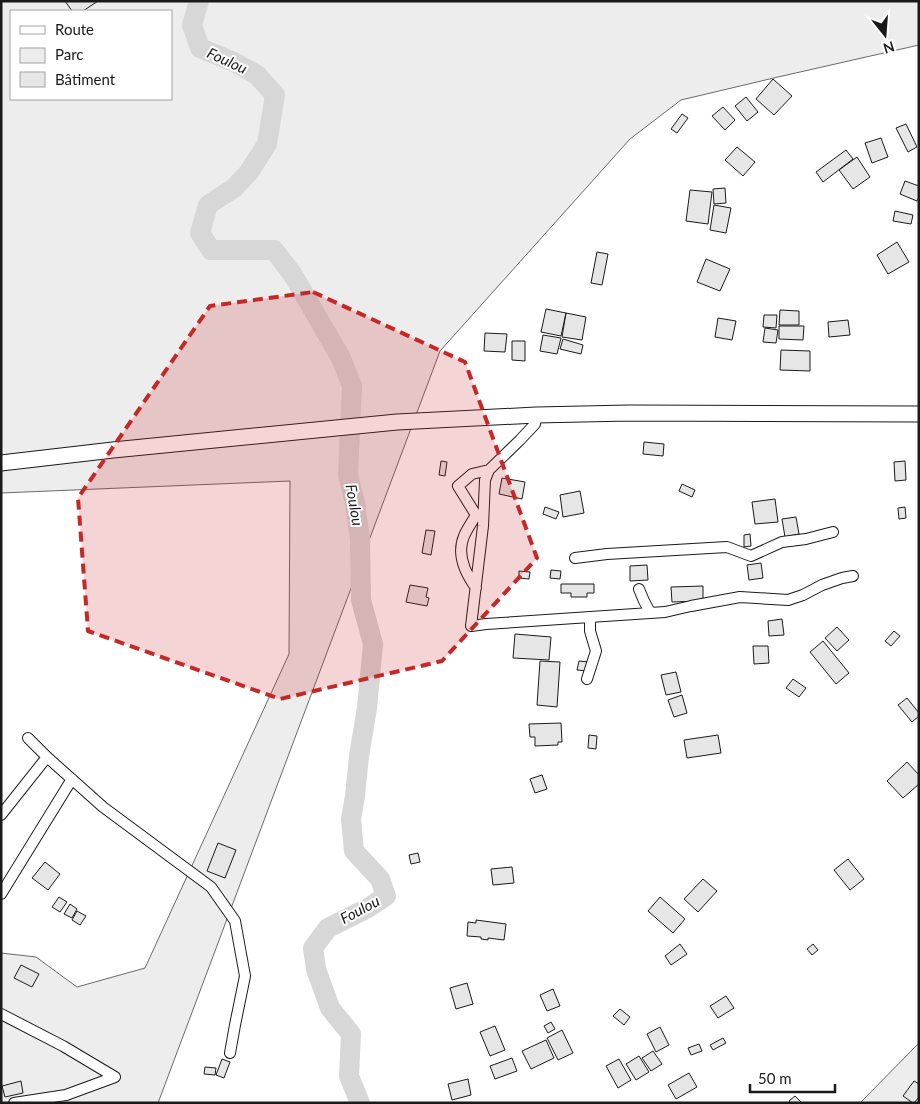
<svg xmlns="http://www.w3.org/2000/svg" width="920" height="1104" font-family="Lato,sans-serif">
  <rect width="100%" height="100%" fill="#fff"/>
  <path fill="#ededed" stroke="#6a6a6a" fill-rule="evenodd" d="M1,1H919V45L778,77L681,100L630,139L440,351L158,1103H1V953L36,957L77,987L145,968L289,654L290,481L1,493ZM11,11H171V99H11Z
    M919,1043V1103H860Z"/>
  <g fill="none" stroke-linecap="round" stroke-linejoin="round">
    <path stroke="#d7d7d7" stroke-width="20" d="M199,1L192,25L200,48L234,62L257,75L275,95L267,144L249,172L234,188L208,205L200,233L211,250H274L293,275L341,358L352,386L348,475L355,503L360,539L361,600L373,644L367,708L359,756L355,796L351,819L354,851L380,879L386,896L368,908L328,928L313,948L316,969L330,1008L351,1034L349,1076L360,1103"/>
  </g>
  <path fill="#e6e6e6" stroke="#1a1a1a" d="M65,1H98L83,11H72Z
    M773,79L792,96L774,115L756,99Z
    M746,97L758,112L747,121L735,106Z
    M723,107L735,120L725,130L712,116Z
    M682,114L688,118L677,133L671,129Z
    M906,124L917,147L908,152L896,128Z
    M881,138L888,157L872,163L865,143Z
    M737,147L755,162L743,176L725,160Z
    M846,150L853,159L823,182L816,172Z
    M857,157L870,177L853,189L839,170Z
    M905,181L919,186V197L917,201L900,194Z
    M725,188L726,203L714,204L713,189Z
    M690,190L712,192L708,224L686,221Z
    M714,205L731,208L726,233L710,230Z
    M895,211L913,215L911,224L893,221Z
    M897,242L909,262L888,274L877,255Z
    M597,252L608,254L602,285L591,283Z
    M706,259L730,269L720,291L697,282Z
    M546,309L566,313L561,336L541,332Z
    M780,310L799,311V325H779Z
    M566,313L586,317L582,340L562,337Z
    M764,315H777L776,328L763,327Z
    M718,318L736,321L732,340L715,337Z
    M848,320L850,335L829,337L828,322Z
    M779,326H804L803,340L779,339Z
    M765,328L778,330L776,343L763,342Z
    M485,333L507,334L505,352L484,351Z
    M543,335L561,338L557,354L540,351Z
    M563,339L583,345L581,354L560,349Z
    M512,341H525V361L512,360Z
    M781,350L810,351V371L780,370Z
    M644,442L664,444L663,456L643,454Z
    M441,461L447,462L445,476L439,475Z
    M905,461L906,480L895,481L894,462Z
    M502,478L525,482L522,499L499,494Z
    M682,484L695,490L692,497L679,491Z
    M580,491L584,513L563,517L560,495Z
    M775,499L778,522L755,524L752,502Z
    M545,507L559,512L556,519L543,514Z
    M905,507L906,518L899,519L898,508Z
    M796,517L799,534L785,537L782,519Z
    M426,530L435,531L431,555L422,553Z
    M750,534L751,546L744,547V535Z
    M761,563L763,578L749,580L747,565Z
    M647,565L648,580L630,581V566Z
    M551,570L561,571L560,579L550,578Z
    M519,571L530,572L529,579L519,578Z
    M561,584H594V593H587V597H571V593H561Z
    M410,585L428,588L426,597L429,598L427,606L406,602Z
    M703,586V601L672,602L671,587Z
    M782,619L784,635L769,636L768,621Z
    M837,627L849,640L837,651L825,638Z
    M894,631L900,636L891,646L885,641Z
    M515,634L551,637L549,660L513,658Z
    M823,641L849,673L836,684L810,652Z
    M753,646H768L769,663L754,664Z
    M540,661L560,662L557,707L537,705Z
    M579,661L589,662L587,671L577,670Z
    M676,672L681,692L666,695L661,675Z
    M793,679L806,688L799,697L786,688Z
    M682,695L687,713L674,717L668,700Z
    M907,698L919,713V716L912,722L898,705Z
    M561,723L562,742H558V745L535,746V737H530L529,724Z
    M589,735L597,736L596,749L588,748Z
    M718,735L721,753L687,758L684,740Z
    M907,762L919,775V784L903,798L887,781Z
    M542,775L547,789L535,793L530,779Z
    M218,843L236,850L225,878L207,871Z
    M418,853L420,862L411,864L409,855Z
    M848,859L864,879L850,890L834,870Z
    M45,862L60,874L48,890L32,878Z
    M512,867L514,883L493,885L491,869Z
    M703,879L717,891L698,912L684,899Z
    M59,897L67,902L60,912L52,907Z
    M660,897L685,919L673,933L648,911Z
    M70,904L77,909L72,918L64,914Z
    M77,911L86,916L80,925L72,920Z
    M476,920L506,924L504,940L488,938V940L481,939V937L467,936L468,922L476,923Z
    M680,944L687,954L671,965L665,956Z
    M813,944L818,950L812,955L807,949Z
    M21,965L39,974L32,987L14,978Z
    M467,983L473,1004L456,1009L450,988Z
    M553,989L560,1006L547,1011L540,995Z
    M726,996L734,1008L718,1018L710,1006Z
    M620,1009L630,1017L624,1025L613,1016Z
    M551,1022L555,1029L548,1033L544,1026Z
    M495,1026L505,1050L490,1056L480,1032Z
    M660,1027L669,1045L656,1052L647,1034Z
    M562,1030L573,1053L558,1060L547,1038Z
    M723,1038L726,1043L713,1050L710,1045Z
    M546,1040L554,1058L531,1069L522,1051Z
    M699,1044L702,1051L691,1055L688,1048Z
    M653,1051L662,1064L651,1071L642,1058Z
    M639,1056L649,1072L636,1080L626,1064Z
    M512,1058L517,1071L495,1079L490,1066Z
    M222,1059L230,1062L224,1078L216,1075Z
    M619,1059L631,1080L618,1088L606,1066Z
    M205,1067L216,1068L215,1075L204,1074Z
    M689,1073L697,1087L676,1099L668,1085Z
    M468,1079L471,1095L452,1100L448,1084Z
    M21,1081L23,1093L5,1097L2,1086Z
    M914,1081L919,1084V1097L914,1103H913L903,1096Z
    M795,1096L802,1103H791L789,1101Z"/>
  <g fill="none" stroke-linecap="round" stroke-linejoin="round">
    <defs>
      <path id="street" d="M536,415L535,424L520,440L489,470L485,480L483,526L471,626L486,624L665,612L691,606L740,597L788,600L803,595L822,585L842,578L853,576
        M575,558L607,554L727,547L751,556L782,542L806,539L833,532
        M476,588C465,573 456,555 464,536C467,529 472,522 476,515L458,486L472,474L489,470
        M639,589L644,601L650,612
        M587,679L596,651L590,631V617
        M28,738L47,757L103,807L211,887L235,921L245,976L235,1025L230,1053
        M1,815L47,757
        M1,894L72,779
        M1,1014L63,1046L115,1077
        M14,1103L66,1095L115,1077"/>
      <path id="secondary" d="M1,463L113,450L397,422L536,415L629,413L919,414"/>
    </defs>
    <use href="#street" stroke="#1a1a1a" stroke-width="12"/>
    <use href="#secondary" stroke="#1a1a1a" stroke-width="17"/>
    <use href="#street" stroke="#fff" stroke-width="10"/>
    <use href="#secondary" stroke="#fff" stroke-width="15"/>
  </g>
  <path fill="#c62828" fill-opacity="0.2" stroke="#c62828" stroke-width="4" stroke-dasharray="10 6" stroke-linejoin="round" d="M313,292L465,362L537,558L442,661L280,699L88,631L78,498L210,306Z"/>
  <g text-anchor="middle" stroke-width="4" stroke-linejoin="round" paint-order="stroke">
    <g font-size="15" font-style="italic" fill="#1a1a1a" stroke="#fff">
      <text transform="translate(227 61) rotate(25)" y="5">Foulou</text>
      <text transform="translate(354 505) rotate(80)" y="5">Foulou</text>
      <text transform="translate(360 910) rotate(-28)" y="5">Foulou</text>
    </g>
  </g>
  <rect width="920" height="1104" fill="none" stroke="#1a1a1a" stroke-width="5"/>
  <rect x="10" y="10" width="162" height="90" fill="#ffffff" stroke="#a3a3a3"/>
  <rect x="20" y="26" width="25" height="8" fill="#ffffff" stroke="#a3a3a3"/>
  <text x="55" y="35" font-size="15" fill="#1a1a1a">Route</text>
  <rect x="20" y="48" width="25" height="15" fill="#ededed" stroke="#a3a3a3"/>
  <text x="55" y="60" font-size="15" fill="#1a1a1a">Parc</text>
  <rect x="20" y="72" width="25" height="15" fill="#e6e6e6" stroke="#a3a3a3"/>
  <text x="55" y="85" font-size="15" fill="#1a1a1a">Bâtiment</text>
  <g transform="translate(885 35) rotate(163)" stroke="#ffffff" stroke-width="4" paint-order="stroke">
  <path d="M0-4L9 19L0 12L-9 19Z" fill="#1a1a1a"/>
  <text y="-8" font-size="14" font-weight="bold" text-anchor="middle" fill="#1a1a1a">N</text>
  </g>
  <path d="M750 1084v8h85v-8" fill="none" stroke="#1a1a1a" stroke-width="2.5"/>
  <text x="758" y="1084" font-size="15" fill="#1a1a1a" stroke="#ffffff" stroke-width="4" paint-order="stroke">50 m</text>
</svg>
